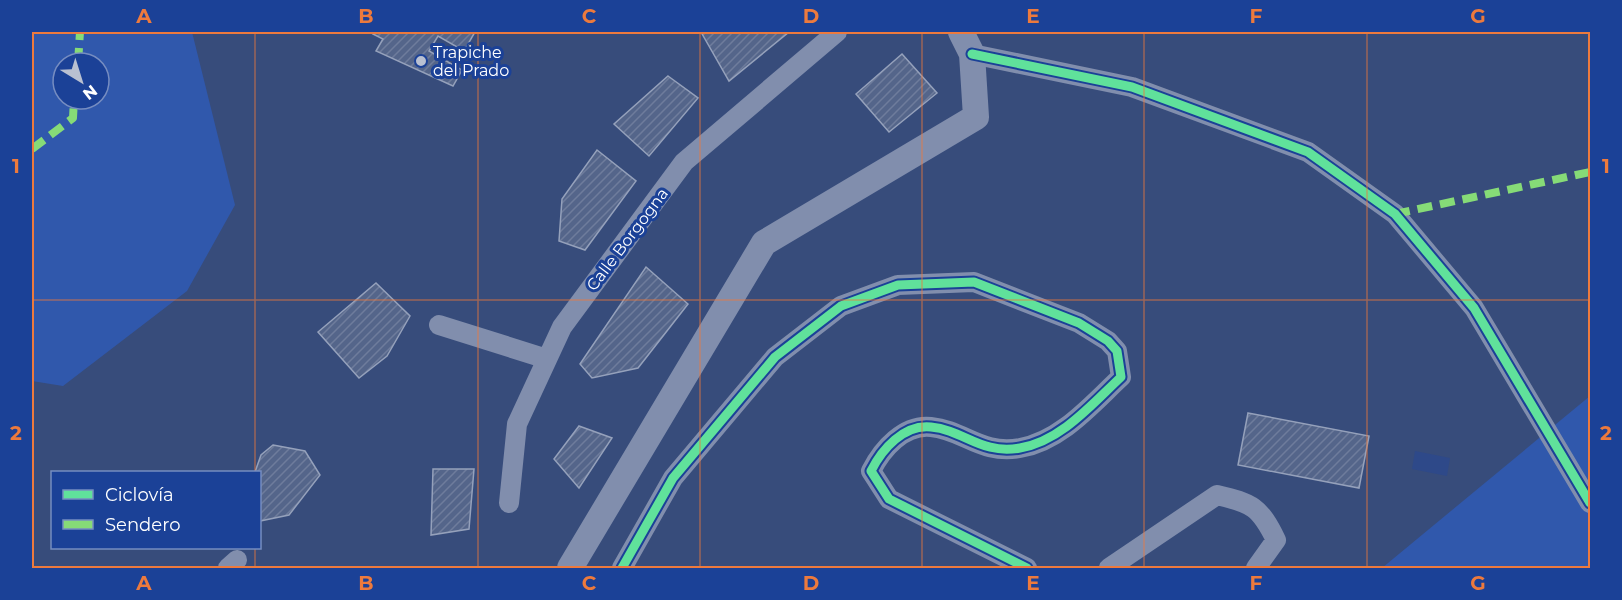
<svg xmlns="http://www.w3.org/2000/svg" width="1622" height="600" font-family="Montserrat,sans-serif">
  <defs>
    <pattern id="building-hatch" width="6" height="6" patternUnits="userSpaceOnUse" patternTransform="scale(1.5)"><rect width="6" height="6" fill="#54658a"/><path d="M-1 1l2-2M0 6l6-6M5 7l2-2" fill="none" stroke="#6e7c9c"/></pattern>
  </defs>
  <rect width="100%" height="100%" fill="#374c7b"/>
  <path fill="#3058ac" fill-rule="evenodd" d="M32,32H192L235,205L187,291L63,386L32,381ZM63,63H99V99H63Z
    M1590,396V568H1382Z"/>
  <path fill="#2e4989" d="M1415,451L1450,458L1447,476L1412,469Z"/>
  <path fill="url(#building-hatch)" stroke="#95a1bb" stroke-width="1.5" d="M375,32H475L464,51L438,36L429,51L462,70L453,86L376,51L383,39L373,34Z
    M701,32H789L729,81Z
    M902,54L937,93L889,132L856,94Z
    M668,76L698,98L649,156L614,124Z
    M597,150L636,181L585,250L559,241L562,199Z
    M646,267L688,304L638,368L592,378L580,364Z
    M376,283L410,316L387,356L359,378L318,332Z
    M1248,413L1369,436L1359,488L1238,465Z
    M579,426L612,438L579,488L554,459Z
    M273,445L305,451L320,475L289,515L260,521V472H255L261,455Z
    M433,469H474L469,529L431,535Z"/>
  <g fill="none" stroke-linecap="round" stroke-linejoin="round">
    <path stroke="#818ead" stroke-width="20" d="M972,54L1132,87L1308,152L1395,214L1474,308L1590,503
      M439,325L547,359
      M509,503L517,424L562,327L684,162L837,32
      M228,568L237,560
      M622,568L673,478L775,357L841,306L898,285L974,282L1079,323L1108,341L1117,351L1121,377C1092,404 1061,441 1020,448C981,455 964,430 931,427C904,424 882,449 871,471L889,499L1027,568
      M1109,568L1217,495C1252,503 1260,507 1276,540L1256,568"/>
    <path stroke="#818ead" stroke-width="26" d="M570,568L764,243L976,117L972,54L961,32"/>
    <path stroke="#86db77" stroke-width="8" stroke-dasharray="15 8" stroke-linecap="butt" d="M78,63L80,32
      M32,149L73,118L74,99
      M1395,214L1590,172"/>
    <defs>
      <path id="cycleway" d="M972,54L1132,87L1308,152L1395,214L1474,308L1590,503
        M622,568L673,478L775,357L841,306L898,285L974,282L1079,323L1108,341L1117,351L1121,377C1092,404 1061,441 1020,448C981,455 964,430 931,427C904,424 882,449 871,471L889,499L1027,568"/>
    </defs>
    <use href="#cycleway" stroke="#1b4197" stroke-width="13"/>
    <use href="#cycleway" stroke="#60e19b" stroke-width="9"/>
  </g>
  <path fill="none" stroke="#ed7a3d" stroke-width="1.5" stroke-opacity="0.55" d="M255,32V472M478,32V568M700,32V568M922,32V568M1144,32V568M1367,32V568M32,300H1590M255,548V568"/>
  <circle fill="#b9c0d1" stroke="#1b4197" stroke-width="2" cx="421" cy="61" r="6"/>
  <g text-anchor="middle" stroke-width="6" stroke-linejoin="round" paint-order="stroke">
    <g font-size="16" fill="#fff" stroke="#1b4197" text-anchor="start">
      <text x="433" y="58">Trapiche<tspan x="433" dy="18">del Prado</tspan></text>
    </g>
    <g font-size="16" fill="#fff" stroke="#1b4197">
      <text transform="translate(627 239) rotate(-53)" y="6">Calle Borgogna</text>
    </g>
  </g>
  <rect width="1622" height="600" fill="none" stroke="#1b4197" stroke-width="66"/>
  <rect x="51" y="471" width="210" height="78" fill="#1b4197" stroke="#768dc1" stroke-width="1.5"/>
  <rect x="63" y="490" width="30" height="9" fill="#60e19b" stroke="#768dc1" stroke-width="1.5"/>
  <text x="105" y="501" font-size="18" fill="#ffffff">Ciclovía</text>
  <rect x="63" y="520" width="30" height="9" fill="#86db77" stroke="#768dc1" stroke-width="1.5"/>
  <text x="105" y="531" font-size="18" fill="#ffffff">Sendero</text>
  <g transform="translate(81 81) rotate(142)"><circle r="28" fill="#1b4197" stroke="#768dc1" stroke-width="1.5"/>
  <path d="M0-4.5L10 22L0 15L-10 22Z" fill="#b9c0d1"/>
  <text y="-9" font-size="16" font-weight="bold" text-anchor="middle" fill="#ffffff">N</text>
  </g>
  <rect x="33" y="33" width="1556" height="534" fill="none" stroke="#ed7a3d" stroke-width="2"/>
  <g font-size="20" text-anchor="middle" font-weight="bold" fill="#ed7a3d">
    <text x="144" y="23">A</text>
    <text x="366" y="23">B</text>
    <text x="589" y="23">C</text>
    <text x="811" y="23">D</text>
    <text x="1033" y="23">E</text>
    <text x="1256" y="23">F</text>
    <text x="1478" y="23">G</text>
    <text x="16" y="173">1</text>
    <text x="1606" y="173">1</text>
    <text x="16" y="440">2</text>
    <text x="1606" y="440">2</text>
    <text x="144" y="590">A</text>
    <text x="366" y="590">B</text>
    <text x="589" y="590">C</text>
    <text x="811" y="590">D</text>
    <text x="1033" y="590">E</text>
    <text x="1256" y="590">F</text>
    <text x="1478" y="590">G</text>
  </g>
</svg>
